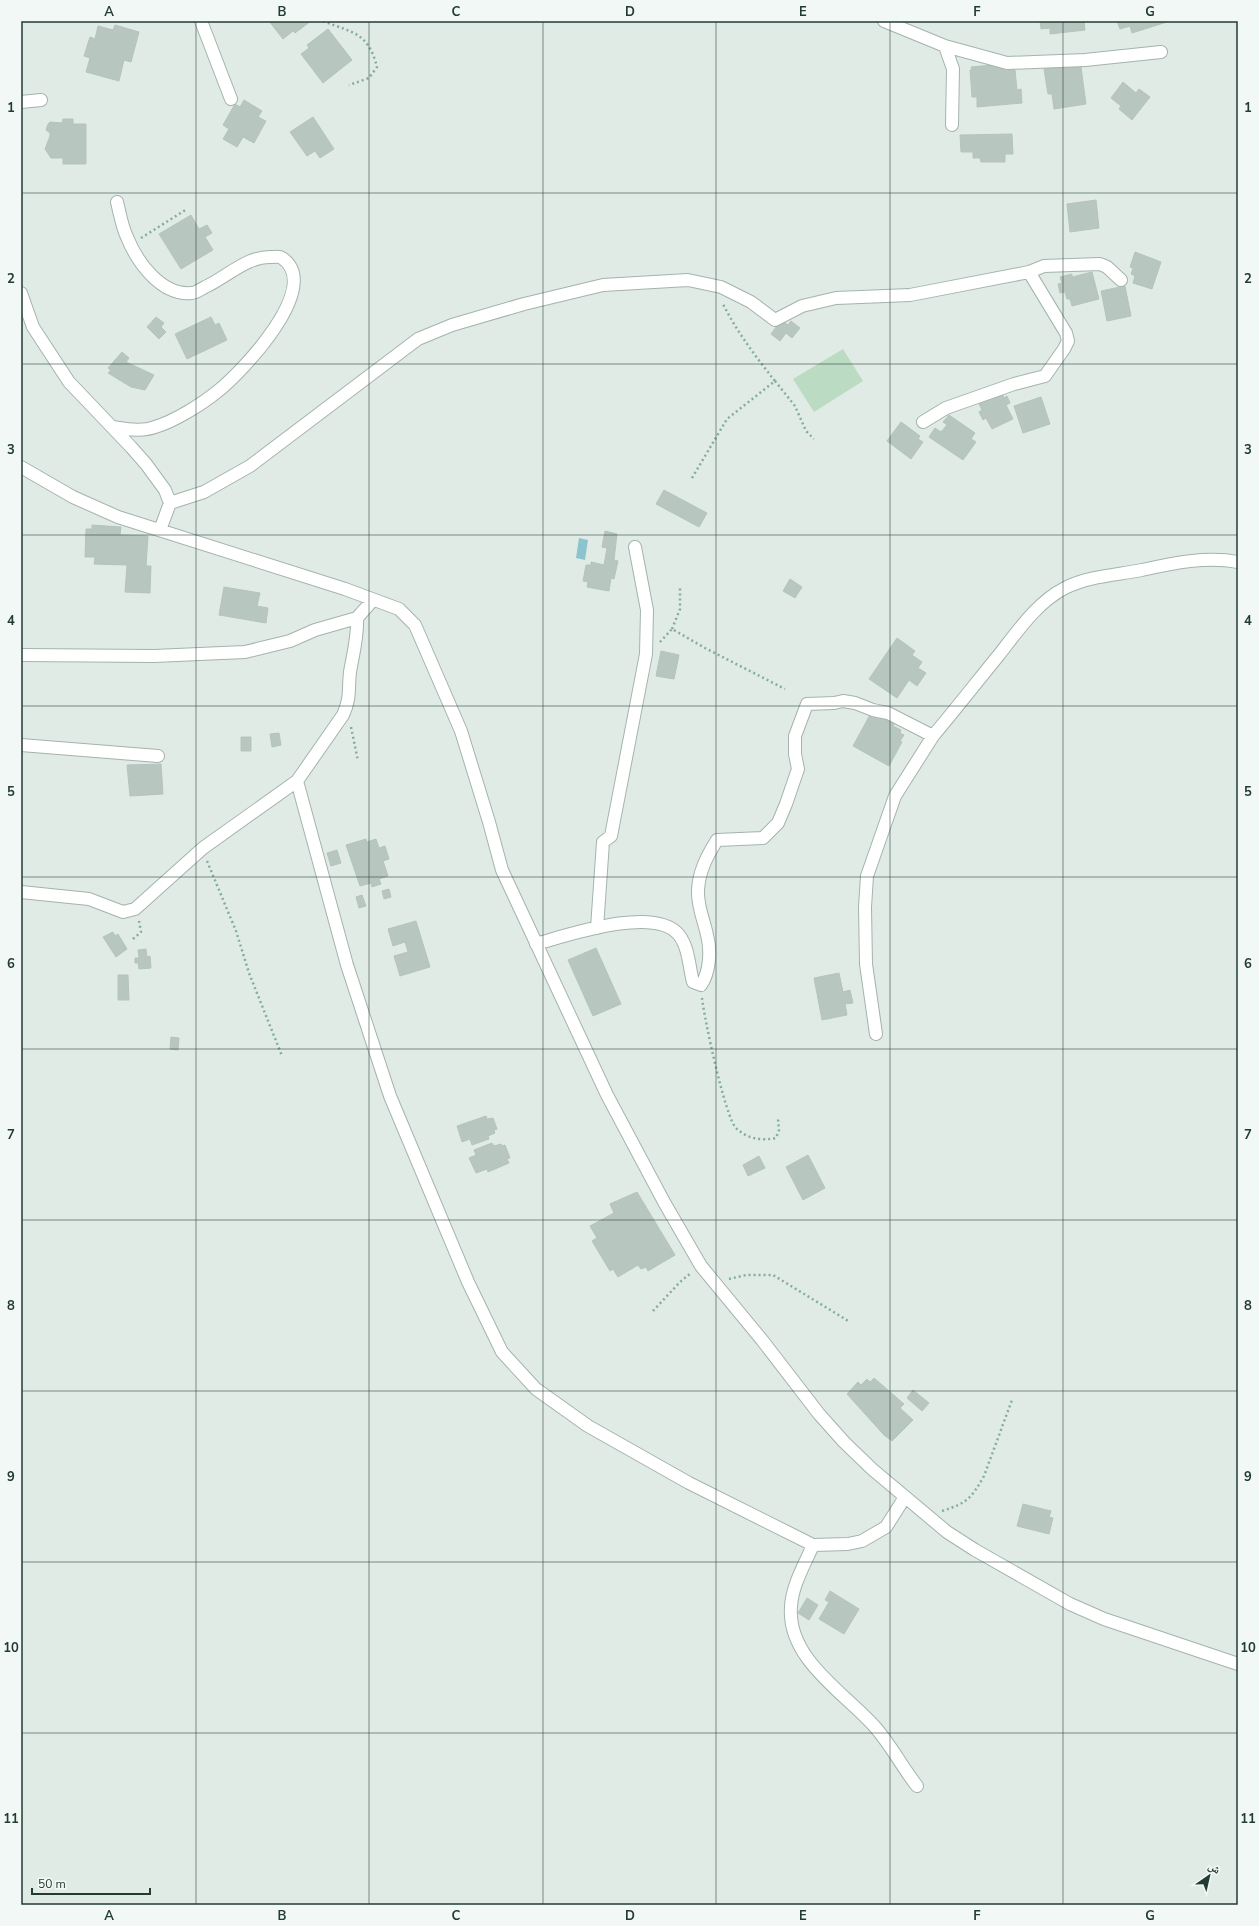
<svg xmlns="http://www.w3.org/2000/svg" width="1259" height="1926" font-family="'Nunito Sans','Noto Naskh Arabic',sans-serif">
  <rect width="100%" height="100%" fill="#e1ebe6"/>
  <path fill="#bbdbc3" d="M843,349L863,381L814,412L793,379Z"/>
  <path fill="#8cc4ce" d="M579,538L588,540L585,560L576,558Z"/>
  <path fill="#b7c6bf" stroke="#b4c4bd" d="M269,21H311L295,33L293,31L283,39Z
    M1040,21H1084L1085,30L1050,34V28L1041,29Z
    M1117,21H1170L1132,33L1130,26L1120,29Z
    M115,25L139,32L131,62L124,60L119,81L86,72L90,58L84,56L90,37L95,39L98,26L113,30Z
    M328,29L352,60L323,83L301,54L309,48L307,45Z
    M1004,64L1005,71L1015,70L1017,90L1021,89L1022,103L977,107V97H972L970,70H972L971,67Z
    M1075,64V67H1081L1086,104L1054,109L1052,94H1048L1044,69Z
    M1123,82L1136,93L1139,89L1150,97L1132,120L1119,109L1121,106L1111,98Z
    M244,100L262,111L258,117L266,121L254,143L243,137L237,147L223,139L229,129L223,125L235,104L240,107Z
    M313,117L334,149L320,158L315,151L307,156L290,132Z
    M63,119H73V124H86V164H63V158H51L45,149L50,136V133L46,130L48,124L50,122L62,123Z
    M1012,134L1013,154H1005V162H981L980,158H973V152H961L960,135Z
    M1096,200L1099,228L1070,232L1067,204Z
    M191,215L199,229L207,225L212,233L205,237L213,250L181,269L159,234Z
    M1135,252L1161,262L1152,289L1133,283L1135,276L1131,274L1133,268L1130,267Z
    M1092,272L1099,299L1072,306L1070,299H1067L1065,292L1060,293L1058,284L1062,283L1060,277L1072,274V277Z
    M1125,286L1131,316L1107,321L1101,291Z
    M156,317L164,323L161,327L166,332L159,339L147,327Z
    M211,317L215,325L219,323L227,340L187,359L175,334Z
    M781,320L788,325L791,321L800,328L792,338L786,333L780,341L771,334Z
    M122,352L129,358L126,362L154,375L145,390L131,387L108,373L111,370L108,368Z
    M1002,393L1004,398L1007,396L1010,403L1006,405L1013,419L992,429L986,418L983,420L979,412L982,410L979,404Z
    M1041,397L1050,424L1023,433L1014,406Z
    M949,415L975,433L971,439L976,442L963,460L929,437L935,428L941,432L947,425L943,422Z
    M901,422L920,436L918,439L923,442L911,459L887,441Z
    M664,490L707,513L699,527L656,504Z
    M92,525L121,527L120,535L148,536L146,566H151L150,593L125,592L127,565L94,564L95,557H85L86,529H92Z
    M605,531L617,534L614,560L618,561L614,579L611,578L609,591L587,587L588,582L583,581L586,565H591V562L604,565L607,548L602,547Z
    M790,579L802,587L795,598L783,591Z
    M224,587L260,593L257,606L268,608L266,623L219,615Z
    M897,638L915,651L912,655L922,662L918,668L926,673L917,686L909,680L897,698L869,679Z
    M661,651L679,655L674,679L656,676Z
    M871,713L895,722L893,726L901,730L900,733L904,735L900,741L902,742L889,766L853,746Z
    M279,733L281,745L272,747L270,734Z
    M241,737H251V751H241Z
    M161,764L163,794L130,796L127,765Z
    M366,839L367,842L376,839L379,848L385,846L389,859L383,861L388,876L379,879L381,884L372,887L371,883L360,886L346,845Z
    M337,850L341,863L331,866L327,853Z
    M389,889L391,897L384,899L382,891Z
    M362,895L366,906L359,908L356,897Z
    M416,921L430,967L400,976L394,956L408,952L405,942L393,946L388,929Z
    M113,932L115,936L118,934L127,949L116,957L103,937Z
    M596,948L621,1004L593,1016L568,960Z
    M146,949L147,957L150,956L151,968L139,969L138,963H135V958H139L138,950Z
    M839,973L843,992L850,990L853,1003L845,1004L847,1015L822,1020L814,978Z
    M118,975H128L129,1000H118Z
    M171,1037L179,1038L178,1050L170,1049Z
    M486,1116L487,1119L493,1118L497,1129L494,1130L495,1133L488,1136L489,1139L472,1145L470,1139L462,1142L457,1126Z
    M492,1143L494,1146L501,1144L502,1146L505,1145L510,1158L507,1159L509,1163L488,1172L487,1169L476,1173L469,1158L476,1155L474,1150Z
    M808,1155L825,1188L803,1200L786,1167Z
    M759,1156L765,1168L748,1176L743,1165Z
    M637,1192L675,1255L648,1271L646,1267L641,1269L638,1265L618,1277L613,1269L610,1271L592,1241L597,1238L590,1226L614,1213L610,1204Z
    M874,1378L904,1404L900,1408L913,1420L892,1441L884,1435L847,1394L858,1382L861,1385L867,1379L870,1382Z
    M913,1390L929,1403L922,1411L907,1398Z
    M1023,1504L1051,1511L1049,1517L1053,1518L1049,1534L1017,1526Z
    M830,1591L859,1609L844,1634L819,1619L829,1602L825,1600Z
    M807,1598L818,1605L809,1620L798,1613Z"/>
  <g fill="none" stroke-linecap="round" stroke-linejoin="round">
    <defs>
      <path id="minor" d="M201,21L231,99
        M884,21L945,46L1007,63L1085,60L1161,52
        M945,46L953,69L952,125
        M21,102L41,100
        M1029,272L1044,266L1100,264L1107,267L1121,280
        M21,293L33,327L69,382L131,447L146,464L165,490L170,503L160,530
        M113,427C127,429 142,432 155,427C175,421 202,404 218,391C242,372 324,286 282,258C279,256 276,257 273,257C248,255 227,277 205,287C201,289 196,293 192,293C161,296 137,262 127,237C122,227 120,214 117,202
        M21,467L73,497L118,517L345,589L399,609L415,625L461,731L489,822L502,870L607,1095L664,1202L701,1266L762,1340L819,1414L844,1442L872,1469L947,1532L975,1550L1070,1604L1104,1619L1238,1664
        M170,503L204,492L250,466L418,339L452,325L524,304L603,285L688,280L721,287L751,302L775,320L802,306L836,298L910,295L1029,272L1066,333L1068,341L1064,349L1045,376L1014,384L946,408L923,422
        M21,655L154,656L245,652L290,641L315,630L357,618L372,601
        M21,745L158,756
        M297,781L347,965L390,1096L468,1282L502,1352L536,1389L588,1426L689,1483L813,1545L848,1544L862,1541L886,1527L905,1497
        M21,892L89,899L123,912L135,909L203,848L297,781L343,715C351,698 348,689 350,672C353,654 358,637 357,618
        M597,928L603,842L611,836L646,654L647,610L635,547
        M536,944C568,935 655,905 679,935C689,948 689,967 693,982L701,985C710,972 711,950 707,935C704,920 697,906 698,890C699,871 707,856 717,840L763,838L778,823L786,804L798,769L795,754V736L807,704L834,703L843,701L855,703L873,710L888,713L933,736C955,710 976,683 998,656C1017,632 1037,602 1065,588C1088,576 1117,575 1142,570C1173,563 1207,556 1238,562
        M876,1034L866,964L865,907L867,876L895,796L933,736
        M813,1545C805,1564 792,1585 791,1607C787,1659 845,1693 875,1727C891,1745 902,1767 917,1786"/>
    </defs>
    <use href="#minor" stroke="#a4b3ad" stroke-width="14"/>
    <path stroke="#83ad9f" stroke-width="2.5" stroke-dasharray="2 3" stroke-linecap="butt" d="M323,21C353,33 368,32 377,67L369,78L349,85
      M141,238L187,209
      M775,381L795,406L806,431L814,439
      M692,478L727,419L775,381C756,357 737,332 723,304
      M672,629L680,609V588
      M660,642L672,629L705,648L785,689
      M351,727L358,761
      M207,861L236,931L249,973L282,1056
      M133,939L141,932L139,921
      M702,998C704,1017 725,1117 736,1128C747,1139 762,1141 776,1138L779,1130L778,1119
      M729,1279L746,1275H773L850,1322
      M653,1311L680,1282L691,1273
      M942,1511C967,1503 971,1499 984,1476L1012,1400"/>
    <use href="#minor" stroke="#fff" stroke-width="12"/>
  </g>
  <path fill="none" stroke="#223b34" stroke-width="1" stroke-opacity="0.55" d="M196,21V1905M369,21V1905M543,21V1905M716,21V1905M890,21V1905M1063,21V1905M21,193H1238M21,364H1238M21,535H1238M21,706H1238M21,877H1238M21,1049H1238M21,1220H1238M21,1391H1238M21,1562H1238M21,1733H1238"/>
  <rect width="1259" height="1926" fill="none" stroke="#f2f8f5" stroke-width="44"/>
  <g transform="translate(1209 1876) rotate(34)" stroke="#f2f8f5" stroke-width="3" paint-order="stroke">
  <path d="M0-3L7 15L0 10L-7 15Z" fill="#223b34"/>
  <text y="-6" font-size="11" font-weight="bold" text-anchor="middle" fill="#223b34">ش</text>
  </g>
  <path d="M32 1888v6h118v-6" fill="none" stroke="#223b34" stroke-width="2"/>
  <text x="38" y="1888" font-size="12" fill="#223b34" stroke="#f2f8f5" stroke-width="3" paint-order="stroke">50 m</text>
  <rect x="22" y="22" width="1215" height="1882" fill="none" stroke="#223b34" stroke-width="1.5"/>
  <g font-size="13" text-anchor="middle" font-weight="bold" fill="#223b34">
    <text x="109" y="16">A</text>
    <text x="282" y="16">B</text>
    <text x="456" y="16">C</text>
    <text x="630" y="16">D</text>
    <text x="803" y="16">E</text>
    <text x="977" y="16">F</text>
    <text x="1150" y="16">G</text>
    <text x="11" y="112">1</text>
    <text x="1248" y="112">1</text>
    <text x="11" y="283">2</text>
    <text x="1248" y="283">2</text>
    <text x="11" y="454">3</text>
    <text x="1248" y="454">3</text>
    <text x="11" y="625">4</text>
    <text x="1248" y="625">4</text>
    <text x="11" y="796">5</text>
    <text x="1248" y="796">5</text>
    <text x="11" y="968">6</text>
    <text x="1248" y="968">6</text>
    <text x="11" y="1139">7</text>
    <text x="1248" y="1139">7</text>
    <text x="11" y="1310">8</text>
    <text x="1248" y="1310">8</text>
    <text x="11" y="1481">9</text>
    <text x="1248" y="1481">9</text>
    <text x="11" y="1652">10</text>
    <text x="1248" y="1652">10</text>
    <text x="11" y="1823">11</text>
    <text x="1248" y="1823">11</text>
    <text x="109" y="1920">A</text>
    <text x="282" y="1920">B</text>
    <text x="456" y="1920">C</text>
    <text x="630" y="1920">D</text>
    <text x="803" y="1920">E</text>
    <text x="977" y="1920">F</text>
    <text x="1150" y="1920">G</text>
  </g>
</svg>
